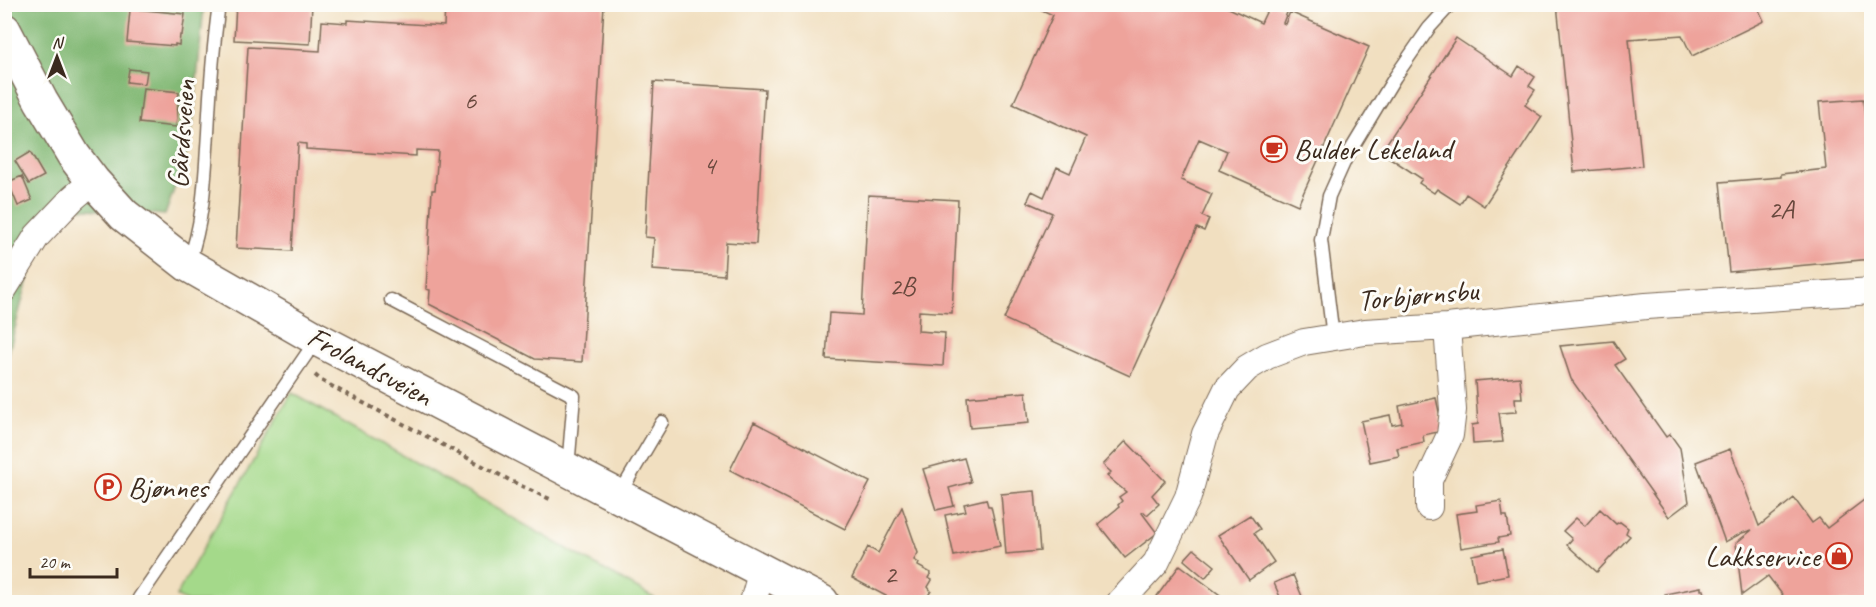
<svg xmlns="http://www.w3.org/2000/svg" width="1876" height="607" font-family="Caveat,sans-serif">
  <rect width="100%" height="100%" fill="#fdfcf7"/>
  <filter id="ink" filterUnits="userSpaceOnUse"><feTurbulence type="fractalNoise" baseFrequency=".0167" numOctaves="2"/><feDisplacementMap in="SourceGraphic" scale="12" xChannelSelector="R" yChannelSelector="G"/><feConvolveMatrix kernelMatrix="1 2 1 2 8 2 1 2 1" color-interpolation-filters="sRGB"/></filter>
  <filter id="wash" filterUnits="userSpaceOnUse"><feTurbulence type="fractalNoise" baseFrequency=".008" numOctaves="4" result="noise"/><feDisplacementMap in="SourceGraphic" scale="24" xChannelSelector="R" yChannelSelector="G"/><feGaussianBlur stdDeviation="1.35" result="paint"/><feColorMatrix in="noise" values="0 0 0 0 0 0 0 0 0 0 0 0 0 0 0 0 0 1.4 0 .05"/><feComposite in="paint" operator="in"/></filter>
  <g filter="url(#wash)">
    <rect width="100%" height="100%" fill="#f1dfc0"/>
    <path fill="#a4d98a" stroke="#708254" stroke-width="1.5" d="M292,393L661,602H187L176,596Z"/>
    <path fill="#83b976" stroke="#5f724a" stroke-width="1.5" d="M5,5H204L191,141L165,215L47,206L5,366Z"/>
    <g id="blocks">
      <path fill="#eea39b" d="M236,4H312L310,44L234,40Z
        M1029,4H1220L1261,23L1270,4H1275L1288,10L1283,23L1285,24L1290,12L1369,47L1298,205L1219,170L1227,151L1199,139L1181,180L1212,194L1202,216L1209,219L1204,231L1197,228L1130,376L1004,319L1052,213L1027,202L1032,191L1044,197L1057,167L1070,173L1086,137L1013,104L1053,15Z
        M1557,4H1626V8L1666,4H1756L1764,21L1692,56L1682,35L1629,39L1642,166L1574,172Z
        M445,5H604L582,362L535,359L429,304L430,290L426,289L432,190H435L438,151L416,150V156L306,149V144L298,143L292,251L236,248L248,47L320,51L322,21L347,23V20L444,26Z
        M135,9L185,14L182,35H180L179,45L175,44V46L127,42L130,10Z
        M1456,38L1513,76L1519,66L1535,77L1529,86L1535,90L1525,105L1542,117L1484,206L1466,194L1460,204L1437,189L1434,193L1419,183L1422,179L1381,152Z
        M129,69L147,71L145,84L127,82Z
        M654,82L765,89L756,244L726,242L724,275L652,270L654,238L645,237Z
        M143,88L179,92L176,127L139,123Z
        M1863,99L1870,166L1872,165V259L1729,272L1720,182L1781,177V174L1826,169L1819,102Z
        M30,152L44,176L29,184L15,161Z
        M22,176L32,200L18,206L8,182Z
        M868,195L958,200L952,313L919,311L918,331L945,333L943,366L826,359L829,313L862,315Z
        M1613,341L1625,359L1615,365L1666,437L1670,434L1680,448L1689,502L1669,517L1571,379L1560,346Z
        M1520,377L1522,398H1515L1516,412L1499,413L1503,442L1473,444L1472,425L1478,424L1475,381Z
        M1026,392L1029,423L970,428L967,397Z
        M1436,398L1443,431L1423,435L1424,442L1397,448L1399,456L1370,462L1361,421L1390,415L1392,425L1402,423L1399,406Z
        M754,422L870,482L845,529L730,470Z
        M1126,441L1165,481L1152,495L1159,504L1147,515L1144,512L1142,513L1157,533L1125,558L1098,524L1119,507L1118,505L1122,501L1119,497L1126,492L1107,476L1111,472L1103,465Z
        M1730,449L1759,526L1794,498L1812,523L1819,518L1827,528L1872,494V602H1788L1768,576L1742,595L1736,543L1752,530L1742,533L1725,542L1696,462Z
        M964,458L971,482L949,488L954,506L936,510L923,469Z
        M1035,491L1040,551L1006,554L1001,494Z
        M986,499L988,506H991L1000,546L954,556L945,515L966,511L964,504Z
        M1501,501L1503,516H1507L1510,536L1498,538L1499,542L1461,548L1456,514L1477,511L1476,505Z
        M902,507L918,553L914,560L919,563L918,566L931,573L928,578L932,580L928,587L931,591L924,602H897L852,578L868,547L878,553Z
        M1600,509L1616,524L1620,522L1628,528L1626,533L1630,536L1597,572L1567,545L1572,539L1563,531L1576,518L1585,526Z
        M1250,515L1260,529L1254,533L1274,562L1249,580L1218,535Z
        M1194,549L1215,566L1205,578L1184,560Z
        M1503,549L1508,575L1476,581L1472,555Z
        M1180,565L1220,595L1215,602H1165L1157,596Z
        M1293,575L1304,601L1267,602L1280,597L1274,583Z
        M1701,587V590H1704L1707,602H1666L1665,594Z"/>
    </g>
  </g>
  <g filter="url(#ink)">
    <use href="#blocks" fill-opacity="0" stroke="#7b6957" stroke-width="1.5"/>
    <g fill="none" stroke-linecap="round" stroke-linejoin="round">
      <defs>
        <path id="service" d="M188,264C204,222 205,176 208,133C210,90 213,47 219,4
          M391,300L574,396L568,468
          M1333,337L1321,240L1329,196L1346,158L1395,77L1429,28L1451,4
          M619,495L662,422
          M139,598L317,339"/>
        <path id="minor" d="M4,289L37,236L73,198L93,181
          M1429,507V480L1450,435L1453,410L1447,327
          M753,602L762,570
          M1120,602L1156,563L1188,497L1205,434L1227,389L1247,368L1267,356L1304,342L1365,332L1447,327L1646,306L1872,291"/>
        <path id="primary" d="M4,30L41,101L74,156L93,181L124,215L188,265L317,339L822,602"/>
      </defs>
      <use href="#service" stroke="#7b6957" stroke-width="15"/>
      <use href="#minor" stroke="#7b6957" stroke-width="28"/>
      <use href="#primary" stroke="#7b6957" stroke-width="36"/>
      <path stroke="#7b6957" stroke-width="4" stroke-dasharray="4.5 4.5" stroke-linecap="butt" d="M315,375L322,381L517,484L552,500"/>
      <use href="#service" stroke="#fff" stroke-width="12"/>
      <use href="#minor" stroke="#fff" stroke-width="26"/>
      <use href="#primary" stroke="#fff" stroke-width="33"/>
    </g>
  </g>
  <defs>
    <symbol id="cafe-ring" viewBox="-11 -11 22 22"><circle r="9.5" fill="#fdfcf7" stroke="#c8321e" stroke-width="1.5"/><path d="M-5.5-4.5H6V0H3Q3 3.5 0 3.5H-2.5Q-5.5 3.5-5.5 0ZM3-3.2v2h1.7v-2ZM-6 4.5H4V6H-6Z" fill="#c8321e"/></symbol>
    <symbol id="parking-ring" viewBox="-11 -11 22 22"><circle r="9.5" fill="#fdfcf7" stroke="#c8321e" stroke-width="1.5"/><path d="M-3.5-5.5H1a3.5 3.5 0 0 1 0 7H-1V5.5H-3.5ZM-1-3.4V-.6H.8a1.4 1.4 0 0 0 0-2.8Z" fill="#c8321e"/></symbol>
    <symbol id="shop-ring" viewBox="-11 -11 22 22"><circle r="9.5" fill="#fdfcf7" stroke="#c8321e" stroke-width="1.5"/><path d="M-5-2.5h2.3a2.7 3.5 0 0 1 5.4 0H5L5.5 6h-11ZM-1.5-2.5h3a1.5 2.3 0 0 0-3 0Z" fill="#c8321e"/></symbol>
  </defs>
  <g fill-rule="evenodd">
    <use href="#cafe-ring" x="1259" y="134" width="30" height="30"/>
    <use href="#parking-ring" x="93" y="472" width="30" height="30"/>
    <use href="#shop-ring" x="1824" y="541" width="30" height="30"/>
  </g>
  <g text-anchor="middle" stroke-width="6" stroke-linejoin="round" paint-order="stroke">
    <g font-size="27" fill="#68483d">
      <text x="470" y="109">6</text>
      <text x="709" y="174">4</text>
      <text x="1781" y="218">2A</text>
      <text x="902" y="295">2B</text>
      <text x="890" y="583">2</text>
    </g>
    <g font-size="30" fill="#3b2a1e" stroke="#fdfcf7">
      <text transform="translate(181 134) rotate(-86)" y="10">Gårdsveien</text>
      <text transform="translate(1418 295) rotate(-5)" y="10">Torbjørnsbu</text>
      <text transform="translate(370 366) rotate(28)" y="10">Frolandsveien</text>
    </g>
    <g font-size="30" fill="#3b2a1e" stroke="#fdfcf7" text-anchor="start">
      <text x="1294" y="159">Bulder Lekeland</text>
      <text x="128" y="497">Bjønnes</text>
      <text x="1820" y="566" text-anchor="end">Lakkservice</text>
    </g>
  </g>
  <rect width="1876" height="607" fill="none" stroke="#fdfcf7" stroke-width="24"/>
  <g transform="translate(57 57)" stroke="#fdfcf7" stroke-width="4.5" paint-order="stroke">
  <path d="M0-4.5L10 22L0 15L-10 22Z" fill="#3b2a1e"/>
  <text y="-9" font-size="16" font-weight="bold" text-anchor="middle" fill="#3b2a1e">N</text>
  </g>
  <path d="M30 568v9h87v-9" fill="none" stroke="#3b2a1e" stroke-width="3"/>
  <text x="39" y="568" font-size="18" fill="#3b2a1e" stroke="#fdfcf7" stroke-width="4.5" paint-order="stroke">20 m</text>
</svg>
